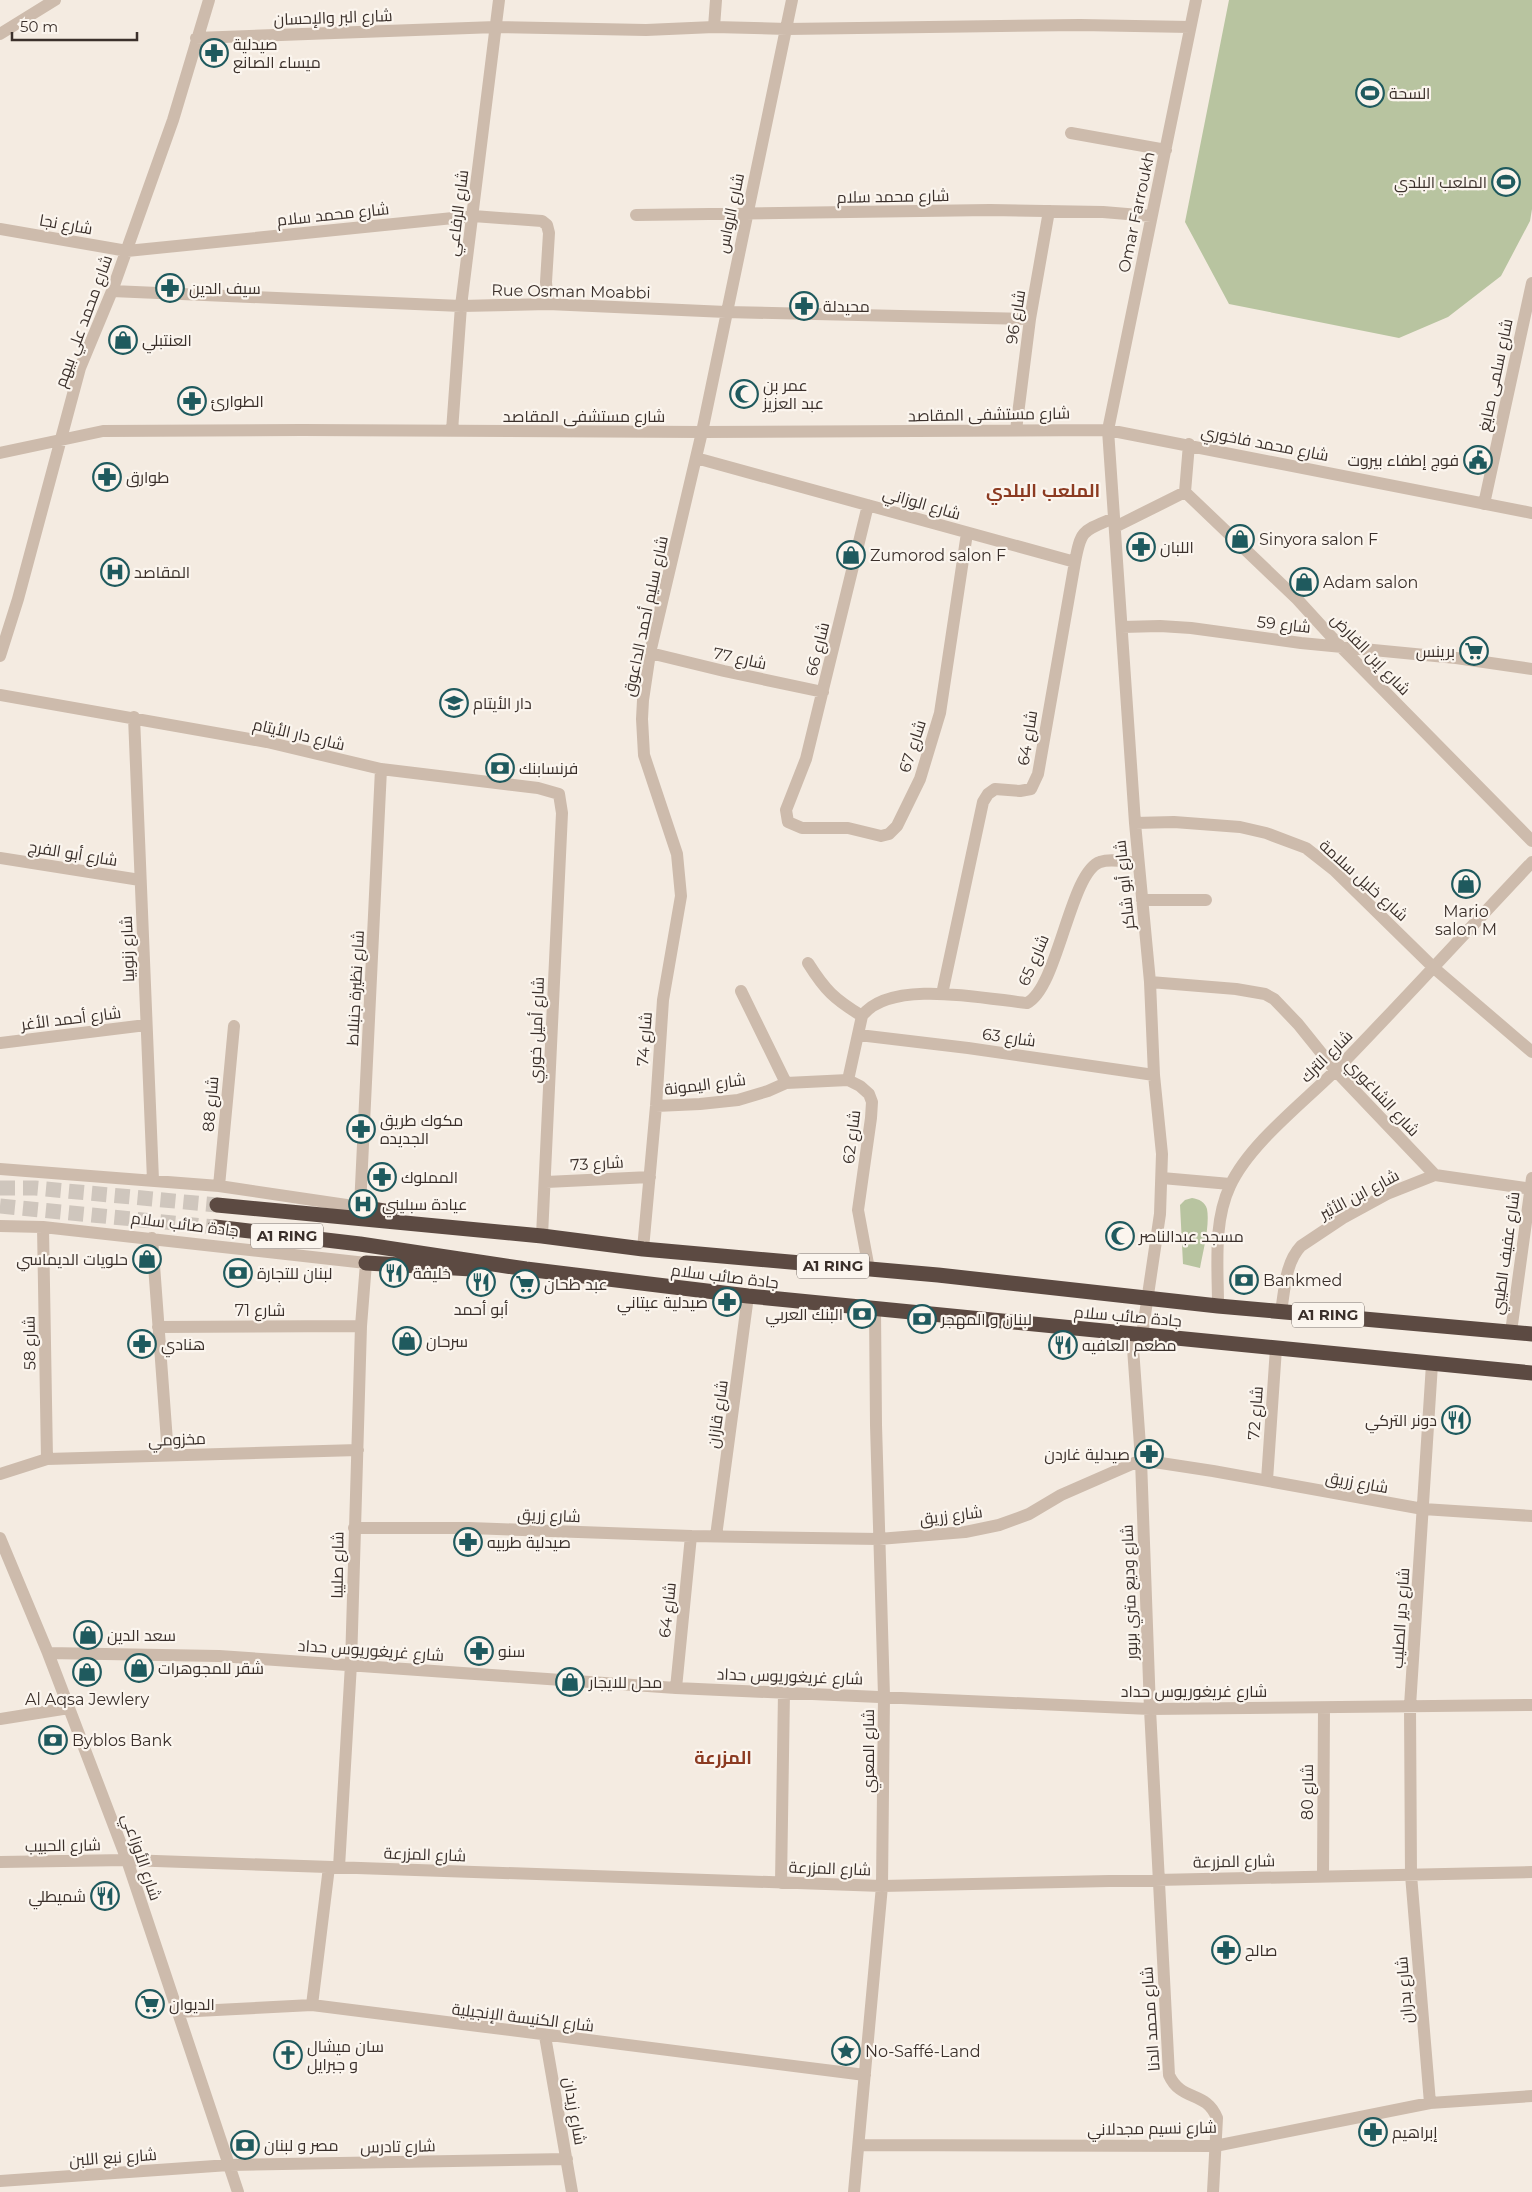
<svg xmlns="http://www.w3.org/2000/svg" width="1532" height="2192" font-family="Montserrat,Cairo,sans-serif">
  <rect width="100%" height="100%" fill="#f4ebe1"/>
  <path fill="#b8c4a0" d="M1229,0H1532V209L1530,221L1501,276L1448,317L1399,338L1229,304L1185,222Z
    M1192,1198C1199,1199 1205,1202 1207,1209C1210,1225 1203,1252 1200,1268L1183,1264L1180,1205L1185,1200Z"/>
  <g fill="none" stroke-linecap="round" stroke-linejoin="round">
    <path stroke="#cfc6bd" stroke-width="15" stroke-dasharray="15 8" stroke-linecap="butt" d="M0,1188H35L217,1205
      M0,1206L215,1227"/>
    <path stroke="#cdbbac" stroke-width="12" d="M714,27L716,0
      M0,34L55,0
      M196,38L496,27L646,30L714,27L787,29L1080,25L1190,27
      M1071,133L1166,150
      M636,215L990,210L1103,212L1151,216
      M0,229L127,251L473,216L542,221L547,225L549,233L546,282L548,304
      M112,291L461,306L548,304L726,312L1030,319
      M1016,430L1030,319L1049,211
      M452,431L461,306L499,0
      M1189,444L1185,492L1297,599L1339,645L1532,841
      M0,453L103,431L302,430L702,432L1108,430L1532,513
      M696,458L1075,562C1081,529 1083,531 1114,518
      M1484,504L1532,283
      M868,505L806,759L786,810L788,822L802,828H848L881,836L889,834L897,826L920,779L940,713L967,533
      M1115,527L1185,492
      M1122,627L1160,626L1191,628L1301,643L1456,658L1532,669
      M650,653L724,671L823,692
      M0,656L18,599L80,368L112,291L173,120L209,0
      M0,695L267,742L381,769L538,788L559,794L562,813L542,1236
      M134,717L153,1180
      M1135,823L1174,822L1240,827L1266,833L1306,848L1334,870L1434,968L1532,1052
      M0,858L140,880
      M1142,900H1206
      M808,963C825,990 834,999 862,1016
      M1150,982L1236,989L1265,994L1274,999L1298,1024L1335,1070L1435,1175
      M741,991L786,1083
      M942,994L983,802L988,794L995,789L1020,791L1031,789L1038,774L1075,562
      M859,1035L968,1048L1154,1075
      M0,1043L146,1025
      M848,1080L862,1016C890,978 986,999 1027,1003C1058,988 1070,872 1100,862C1111,858 1126,862 1138,863
      M656,1106L700,1104L738,1100L768,1091L786,1083L848,1080L860,1086L869,1094L872,1102L871,1118L858,1210L869,1269
      M0,1169L219,1186L360,1207L381,769
      M1162,1178L1230,1184
      M546,1182L650,1177
      M219,1186L234,1026
      M0,1226L43,1227L366,1263L361,1326L351,1664L339,1867
      M43,1227L47,1459
      M152,1238L168,1455
      M643,1249L656,1106L663,1000L681,896L677,854L644,755L642,719L643,700L650,653L702,432L792,0
      M1218,1306C1218,1267 1213,1222 1230,1186C1249,1144 1304,1102 1337,1069C1403,1001 1467,931 1532,862
      M1281,1311C1285,1289 1285,1263 1301,1246L1343,1218L1387,1194L1435,1175L1532,1189
      M158,1327L361,1326
      M1511,1332L1532,1178
      M1132,1334L1141,1460L1150,1709L1169,2075C1181,2102 1206,2090 1217,2118L1213,2192
      M1142,1335L1160,1214L1162,1154L1154,1075L1150,982L1135,823L1108,430L1196,0
      M0,1474L47,1459L358,1450
      M1267,1480L1276,1348
      M354,1528H470L691,1536L879,1539L965,1532L999,1525L1029,1514L1061,1495L1141,1460L1213,1471L1423,1509L1532,1516
      M716,1536L748,1296
      M0,1538L48,1653L127,1860L238,2192
      M48,1653L219,1656L676,1688L1150,1709L1532,1705
      M676,1688L691,1536
      M0,1719L69,1708
      M0,1862L127,1860L882,1886L1532,1872
      M1323,1876L1324,1708
      M781,1883L784,1692
      M312,2005L329,1867
      M177,2012L312,2005L865,2075
      M545,2036L572,2192
      M1430,2103L1411,1875L1410,1706L1432,1364
      M859,2145L1215,2146L1430,2103L1532,2096
      M0,2181L229,2165L567,2159
      M854,2192L882,1886L884,1696L876,1425L875,1310"/>
    <path stroke="#5c4a42" stroke-width="15" d="M217,1205L542,1236L643,1249L938,1275L1218,1306L1532,1334
      M360,1207L390,1212
      M215,1227L360,1244L526,1269L748,1296L1532,1373
      M366,1263L472,1269"/>
  </g>
  <defs>
    <symbol id="pharmacy-ring" viewBox="-11 -11 22 22"><circle r="9.5" fill="#fbf5ee" stroke="#1f5a5e" stroke-width="1.5"/><path d="M-2-6h4v4h4v4h-4v4h-4v-4h-4v-4h4Z" fill="#1f5a5e"/></symbol>
    <symbol id="stadium-ring" viewBox="-11 -11 22 22"><circle r="9.5" fill="#fbf5ee" stroke="#1f5a5e" stroke-width="1.5"/><path d="M0-5a6.5 5 0 1 0 0 10a6.5 5 0 1 0 0-10ZM-3.5-1.8h7v3.6h-7Z" fill="#1f5a5e"/></symbol>
    <symbol id="shop-ring" viewBox="-11 -11 22 22"><circle r="9.5" fill="#fbf5ee" stroke="#1f5a5e" stroke-width="1.5"/><path d="M-5-2.5h2.3a2.7 3.5 0 0 1 5.4 0H5L5.5 6h-11ZM-1.5-2.5h3a1.5 2.3 0 0 0-3 0Z" fill="#1f5a5e"/></symbol>
    <symbol id="mosque-ring" viewBox="-11 -11 22 22"><circle r="9.5" fill="#fbf5ee" stroke="#1f5a5e" stroke-width="1.5"/><path d="M3.5-4.9A6 6 0 1 0 3.5 4.9A5 5 0 1 1 3.5-4.9Z" fill="#1f5a5e"/></symbol>
    <symbol id="civic-ring" viewBox="-11 -11 22 22"><circle r="9.5" fill="#fbf5ee" stroke="#1f5a5e" stroke-width="1.5"/><path d="M-.6-6.5H3V-4.5H.6V-3L4-1V1h2V6H-6V1h2V-1L-.6-3ZM-1.2 2.5V6h2.4V2.5Z" fill="#1f5a5e"/></symbol>
    <symbol id="hospital-ring" viewBox="-11 -11 22 22"><circle r="9.5" fill="#fbf5ee" stroke="#1f5a5e" stroke-width="1.5"/><path d="M-5-5h3v3.5h4V-5h3V5h-3V1.5h-4V5h-3Z" fill="#1f5a5e"/></symbol>
    <symbol id="supermarket-ring" viewBox="-11 -11 22 22"><circle r="9.5" fill="#fbf5ee" stroke="#1f5a5e" stroke-width="1.5"/><path d="M-6-5.5h2.5l.6 2H6L4.5 2H-2.5L-4.4-4H-6ZM-1.5 3.2a1.3 1.3 0 1 0 .1 0ZM3 3.2a1.3 1.3 0 1 0 .1 0Z" fill="#1f5a5e"/></symbol>
    <symbol id="school-ring" viewBox="-11 -11 22 22"><circle r="9.5" fill="#fbf5ee" stroke="#1f5a5e" stroke-width="1.5"/><path d="M0-5L7-2L0 1L-7-2ZM-4 1L0 2.5L4 1V4Q0 6-4 4Z" fill="#1f5a5e"/></symbol>
    <symbol id="bank-ring" viewBox="-11 -11 22 22"><circle r="9.5" fill="#fbf5ee" stroke="#1f5a5e" stroke-width="1.5"/><path d="M-6-4H6V4H-6ZM0-2.3a2.3 2.3 0 1 0 0 4.6a2.3 2.3 0 1 0 0-4.6Z" fill="#1f5a5e"/></symbol>
    <symbol id="restaurant-ring" viewBox="-11 -11 22 22"><circle r="9.5" fill="#fbf5ee" stroke="#1f5a5e" stroke-width="1.5"/><path d="M-5-6h1v4h1v-4h1v4h1v-4h1v5L-1.5 .5V6h-2V.5L-5-1ZM5-6V6H3V1.5H1.5Q1.5-4 5-6Z" fill="#1f5a5e"/></symbol>
    <symbol id="sight-ring" viewBox="-11 -11 22 22"><circle r="9.5" fill="#fbf5ee" stroke="#1f5a5e" stroke-width="1.5"/><path d="M0-6L1.8-2.2L6-1.7L2.9 1.2L3.7 5.4L0 3.3L-3.7 5.4L-2.9 1.2L-6-1.7L-1.8-2.2Z" fill="#1f5a5e"/></symbol>
    <symbol id="church-ring" viewBox="-11 -11 22 22"><circle r="9.5" fill="#fbf5ee" stroke="#1f5a5e" stroke-width="1.5"/><path d="M-1.2-6h2.4v3.5h3.3v2.4h-3.3V6h-2.4V-.1h-3.3v-2.4h3.3Z" fill="#1f5a5e"/></symbol>
  </defs>
  <g fill-rule="evenodd">
    <use href="#pharmacy-ring" x="198" y="37" width="32" height="32"/>
    <use href="#stadium-ring" x="1354" y="77" width="32" height="32"/>
    <use href="#stadium-ring" x="1490" y="166" width="32" height="32"/>
    <use href="#pharmacy-ring" x="154" y="272" width="32" height="32"/>
    <use href="#pharmacy-ring" x="788" y="290" width="32" height="32"/>
    <use href="#shop-ring" x="107" y="324" width="32" height="32"/>
    <use href="#mosque-ring" x="728" y="378" width="32" height="32"/>
    <use href="#pharmacy-ring" x="176" y="385" width="32" height="32"/>
    <use href="#civic-ring" x="1462" y="444" width="32" height="32"/>
    <use href="#pharmacy-ring" x="91" y="461" width="32" height="32"/>
    <use href="#shop-ring" x="1224" y="523" width="32" height="32"/>
    <use href="#pharmacy-ring" x="1125" y="531" width="32" height="32"/>
    <use href="#shop-ring" x="835" y="539" width="32" height="32"/>
    <use href="#hospital-ring" x="99" y="556" width="32" height="32"/>
    <use href="#shop-ring" x="1288" y="566" width="32" height="32"/>
    <use href="#supermarket-ring" x="1458" y="635" width="32" height="32"/>
    <use href="#school-ring" x="438" y="687" width="32" height="32"/>
    <use href="#bank-ring" x="484" y="752" width="32" height="32"/>
    <use href="#shop-ring" x="1450" y="868" width="32" height="32"/>
    <use href="#pharmacy-ring" x="345" y="1113" width="32" height="32"/>
    <use href="#pharmacy-ring" x="366" y="1161" width="32" height="32"/>
    <use href="#hospital-ring" x="347" y="1188" width="32" height="32"/>
    <use href="#mosque-ring" x="1104" y="1220" width="32" height="32"/>
    <use href="#shop-ring" x="131" y="1243" width="32" height="32"/>
    <use href="#bank-ring" x="222" y="1257" width="32" height="32"/>
    <use href="#restaurant-ring" x="378" y="1257" width="32" height="32"/>
    <use href="#bank-ring" x="1228" y="1264" width="32" height="32"/>
    <use href="#restaurant-ring" x="465" y="1266" width="32" height="32"/>
    <use href="#supermarket-ring" x="509" y="1268" width="32" height="32"/>
    <use href="#pharmacy-ring" x="711" y="1286" width="32" height="32"/>
    <use href="#bank-ring" x="846" y="1298" width="32" height="32"/>
    <use href="#bank-ring" x="906" y="1303" width="32" height="32"/>
    <use href="#shop-ring" x="391" y="1325" width="32" height="32"/>
    <use href="#pharmacy-ring" x="126" y="1328" width="32" height="32"/>
    <use href="#restaurant-ring" x="1047" y="1329" width="32" height="32"/>
    <use href="#restaurant-ring" x="1440" y="1404" width="32" height="32"/>
    <use href="#pharmacy-ring" x="1133" y="1438" width="32" height="32"/>
    <use href="#pharmacy-ring" x="452" y="1526" width="32" height="32"/>
    <use href="#shop-ring" x="72" y="1619" width="32" height="32"/>
    <use href="#pharmacy-ring" x="463" y="1635" width="32" height="32"/>
    <use href="#shop-ring" x="123" y="1652" width="32" height="32"/>
    <use href="#shop-ring" x="71" y="1656" width="32" height="32"/>
    <use href="#shop-ring" x="554" y="1666" width="32" height="32"/>
    <use href="#bank-ring" x="37" y="1724" width="32" height="32"/>
    <use href="#restaurant-ring" x="89" y="1880" width="32" height="32"/>
    <use href="#pharmacy-ring" x="1210" y="1934" width="32" height="32"/>
    <use href="#supermarket-ring" x="134" y="1988" width="32" height="32"/>
    <use href="#sight-ring" x="830" y="2035" width="32" height="32"/>
    <use href="#church-ring" x="272" y="2039" width="32" height="32"/>
    <use href="#pharmacy-ring" x="1357" y="2116" width="32" height="32"/>
    <use href="#bank-ring" x="229" y="2129" width="32" height="32"/>
  </g>
  <g text-anchor="middle" stroke-width="4.5" stroke-linejoin="round" paint-order="stroke">
    <g fill="#fbf5ee" stroke="#756b66" stroke-width="1">
      <rect x="251" y="1223.5" width="72" height="25" rx="4"/>
      <rect x="797" y="1253.5" width="72" height="25" rx="4"/>
      <rect x="1292" y="1302.5" width="72" height="25" rx="4"/>
    </g>
    <g font-size="15" font-weight="bold" fill="#3b302b">
      <text x="287" y="1241">A1 RING</text>
      <text x="833" y="1271">A1 RING</text>
      <text x="1328" y="1320">A1 RING</text>
    </g>
    <g font-size="16" fill="#3b302b" stroke="#fbf5ee">
      <text transform="translate(333 17) rotate(-2)" y="6">شارع البر والإحسان</text>
      <text transform="translate(893 196) rotate(-1)" y="6">شارع محمد سلام</text>
      <text transform="translate(1136 212) rotate(-78)" y="6">Omar Farroukh</text>
      <text transform="translate(457 213) rotate(-83)" y="6">شارع الرفاعي</text>
      <text transform="translate(730 213) rotate(-78)" y="6">شارع الرواس</text>
      <text transform="translate(333 214) rotate(-6)" y="6">شارع محمد سلام</text>
      <text transform="translate(66 224) rotate(10)" y="6">شارع نجا</text>
      <text transform="translate(571 291) rotate(1)" y="6">Rue Osman Moabbi</text>
      <text transform="translate(1015 317) rotate(-81)" y="6">شارع 96</text>
      <text transform="translate(83 321) rotate(-70)" y="6">شارع محمد علي بيهم</text>
      <text transform="translate(1495 375) rotate(-78)" y="6">شارع سلمى صايغ</text>
      <text transform="translate(989 414) rotate(-1)" y="6">شارع مستشفى المقاصد</text>
      <text x="584" y="422">شارع مستشفى المقاصد</text>
      <text transform="translate(1265 443) rotate(11)" y="6">شارع محمد فاخوري</text>
      <text transform="translate(922 503) rotate(16)" y="6">شارع الوزاني</text>
      <text transform="translate(645 616) rotate(-78)" y="6">شارع سليم أحمد الداعوق</text>
      <text transform="translate(1284 624) rotate(6)" y="6">شارع 59</text>
      <text transform="translate(817 649) rotate(-76)" y="6">شارع 66</text>
      <text transform="translate(1371 654) rotate(46)" y="6">شارع إبن الفارض</text>
      <text transform="translate(740 658) rotate(12)" y="6">شارع 77</text>
      <text transform="translate(299 734) rotate(13)" y="6">شارع دار الأيتام</text>
      <text transform="translate(1027 738) rotate(-81)" y="6">شارع 64</text>
      <text transform="translate(912 746) rotate(-72)" y="6">شارع 67</text>
      <text transform="translate(73 853) rotate(9)" y="6">شارع أبو الفرج</text>
      <text transform="translate(1364 880) rotate(42)" y="6">شارع خليل سلامة</text>
      <text transform="translate(1124 885) rotate(-96)" y="6">شارع أبو شاكر</text>
      <text transform="translate(127 949) rotate(-92)" y="6">شارع زنوبيا</text>
      <text transform="translate(1033 960) rotate(-67)" y="6">شارع 65</text>
      <text transform="translate(355 988) rotate(-87)" y="6">شارع نظيرة جنبلاط</text>
      <text transform="translate(71 1018) rotate(-7)" y="6">شارع أحمد الأغر</text>
      <text transform="translate(536 1030) rotate(-88)" y="6">شارع أميل خوري</text>
      <text transform="translate(1009 1037) rotate(8)" y="6">شارع 63</text>
      <text transform="translate(644 1039) rotate(-86)" y="6">شارع 74</text>
      <text transform="translate(1326 1056) rotate(-45)" y="6">شارع الترك</text>
      <text transform="translate(705 1084) rotate(-7)" y="6">شارع اليمونة</text>
      <text transform="translate(1383 1097) rotate(47)" y="6">شارع الشاغوري</text>
      <text transform="translate(210 1104) rotate(-85)" y="6">شارع 88</text>
      <text transform="translate(851 1137) rotate(-83)" y="6">شارع 62</text>
      <text transform="translate(597 1163) rotate(-3)" y="6">شارع 73</text>
      <text transform="translate(1359 1194) rotate(-28)" y="6">شارع ابن الأثير</text>
      <text transform="translate(185 1224) rotate(7)" y="6">جادة صائب سلام</text>
      <text transform="translate(1505 1253) rotate(-82)" y="6">شارع عفيف الطيبي</text>
      <text transform="translate(725 1276) rotate(7)" y="6">جادة صائب سلام</text>
      <text x="260" y="1316">شارع 71</text>
      <text transform="translate(1128 1316) rotate(5)" y="6">جادة صائب سلام</text>
      <text transform="translate(29 1343) rotate(-91)" y="6">شارع 58</text>
      <text transform="translate(1255 1413) rotate(-86)" y="6">شارع 72</text>
      <text transform="translate(717 1414) rotate(-82)" y="6">شارع قازان</text>
      <text transform="translate(177 1439) rotate(-2)" y="6">مخزومي</text>
      <text transform="translate(1357 1482) rotate(10)" y="6">شارع زريق</text>
      <text transform="translate(549 1515) rotate(2)" y="6">شارع زريق</text>
      <text transform="translate(951 1515) rotate(-7)" y="6">شارع زريق</text>
      <text transform="translate(337 1565) rotate(-89)" y="6">شارع صليبا</text>
      <text transform="translate(1129 1592) rotate(-92)" y="6">شارع وديع متري بربور</text>
      <text transform="translate(667 1610) rotate(-84)" y="6">شارع 64</text>
      <text transform="translate(1400 1618) rotate(-86)" y="6">شارع دير الصليب</text>
      <text transform="translate(371 1650) rotate(4)" y="6">شارع غريغوريوس حداد</text>
      <text transform="translate(790 1676) rotate(2)" y="6">شارع غريغوريوس حداد</text>
      <text x="1194" y="1697">شارع غريغوريوس حداد</text>
      <text transform="translate(868 1751) rotate(-90)" y="6">شارع المعري</text>
      <text transform="translate(1307 1792) rotate(-90)" y="6">شارع 80</text>
      <text transform="translate(63 1845) rotate(-1)" y="6">شارع الحبيب</text>
      <text transform="translate(425 1854) rotate(2)" y="6">شارع المزرعة</text>
      <text transform="translate(142 1857) rotate(71)" y="6">شارع الأوزاعي</text>
      <text transform="translate(1234 1861) rotate(-1)" y="6">شارع المزرعة</text>
      <text transform="translate(830 1868) rotate(2)" y="6">شارع المزرعة</text>
      <text transform="translate(1404 1990) rotate(-95)" y="6">شارع بدران</text>
      <text transform="translate(523 2017) rotate(7)" y="6">شارع الكنيسة الإنجيلية</text>
      <text transform="translate(1150 2019) rotate(-94)" y="6">شارع محمد الدنا</text>
      <text transform="translate(575 2111) rotate(80)" y="6">شارع زيدان</text>
      <text transform="translate(1152 2128) rotate(-1)" y="6">شارع نسيم مجدلاني</text>
      <text transform="translate(398 2146) rotate(-1)" y="6">شارع تادرس</text>
      <text transform="translate(113 2157) rotate(-4)" y="6">شارع نبع اللبن</text>
    </g>
    <g font-size="16" fill="#3b302b" stroke="#fbf5ee" text-anchor="start">
      <text x="233" y="50">صيدلية<tspan x="233" dy="18">ميساء الصانع</tspan></text>
      <text x="1389" y="99">السحة</text>
      <text x="1487" y="188" text-anchor="end">الملعب البلدي</text>
      <text x="189" y="294">سيف الدين</text>
      <text x="823" y="312">محيدلة</text>
      <text x="142" y="346">العنتبلي</text>
      <text x="763" y="391">عمر بن<tspan x="763" dy="18">عبد العزيز</tspan></text>
      <text x="211" y="407">الطوارئ</text>
      <text x="1459" y="466" text-anchor="end">فوج إطفاء بيروت</text>
      <text x="126" y="483">طوارق</text>
      <text x="1259" y="545">Sinyora salon F</text>
      <text x="1160" y="553">اللبان</text>
      <text x="870" y="561">Zumorod salon F</text>
      <text x="134" y="578">المقاصد</text>
      <text x="1323" y="588">Adam salon</text>
      <text x="1455" y="657" text-anchor="end">برينس</text>
      <text x="473" y="709">دار الأيتام</text>
      <text x="519" y="774">فرنسابنك</text>
      <text x="1466" y="917" text-anchor="middle">Mario<tspan x="1466" dy="18">salon M</tspan></text>
      <text x="380" y="1126">مكوك طريق<tspan x="380" dy="18">الجديده</tspan></text>
      <text x="401" y="1183">المملوك</text>
      <text x="382" y="1210">عيادة سبليني</text>
      <text x="1139" y="1242">مسجد عبدالناصر</text>
      <text x="128" y="1265" text-anchor="end">حلويات الديماسي</text>
      <text x="257" y="1279">لبنان للتجارة</text>
      <text x="413" y="1279">خليفة</text>
      <text x="1263" y="1286">Bankmed</text>
      <text x="544" y="1290">عبد طحان</text>
      <text x="708" y="1308" text-anchor="end">صيدلية عيتاني</text>
      <text x="481" y="1315" text-anchor="middle">أبو أحمد</text>
      <text x="843" y="1320" text-anchor="end">البنك العربي</text>
      <text x="941" y="1325">لبنان و المهجر</text>
      <text x="426" y="1347">سرحان</text>
      <text x="161" y="1350">هنادي</text>
      <text x="1082" y="1351">مطعم العافيه</text>
      <text x="1437" y="1426" text-anchor="end">دونر التركي</text>
      <text x="1130" y="1460" text-anchor="end">صيدلية غاردن</text>
      <text x="487" y="1548">صيدلية طربيه</text>
      <text x="107" y="1641">سعد الدين</text>
      <text x="498" y="1657">سنو</text>
      <text x="158" y="1674">شقر للمجوهرات</text>
      <text x="589" y="1688">محل للايجار</text>
      <text x="87" y="1705" text-anchor="middle">Al Aqsa Jewlery</text>
      <text x="72" y="1746">Byblos Bank</text>
      <text x="86" y="1902" text-anchor="end">شميطلي</text>
      <text x="1245" y="1956">صالح</text>
      <text x="169" y="2010">الديوان</text>
      <text x="307" y="2052">سان ميشال<tspan x="307" dy="18">و جبرايل</tspan></text>
      <text x="865" y="2057">No-Saffé-Land</text>
      <text x="1392" y="2138">إبراهيم</text>
      <text x="264" y="2151">مصر و لبنان</text>
    </g>
    <g font-size="18" font-weight="bold" fill="#8c3b22" stroke="#fbf5ee">
      <text x="1043" y="497">الملعب البلدي</text>
      <text x="723" y="1764">المزرعة</text>
    </g>
  </g>
  <path d="M12 32v8h125v-8" fill="none" stroke="#3b302b" stroke-width="2.5"/>
  <text x="20" y="32" font-size="15" fill="#3b302b" stroke="#fbf5ee" stroke-width="4" paint-order="stroke">50 m</text>
</svg>
